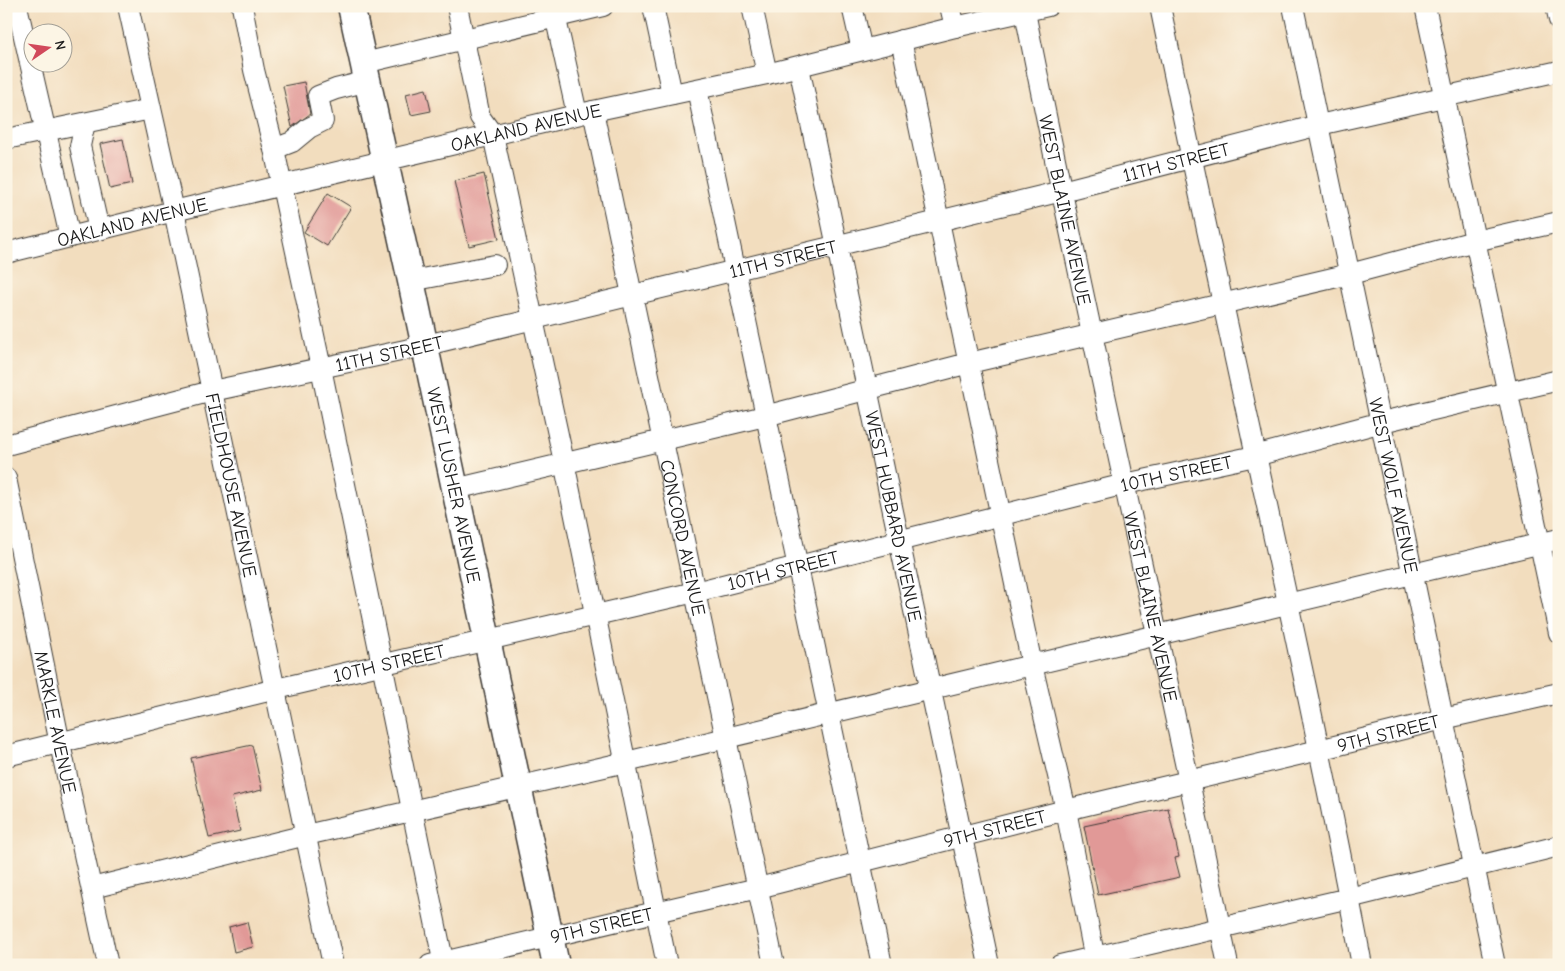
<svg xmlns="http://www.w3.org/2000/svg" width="1565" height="971" font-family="'Comic Neue',sans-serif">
  <rect width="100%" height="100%" fill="#fcf5e5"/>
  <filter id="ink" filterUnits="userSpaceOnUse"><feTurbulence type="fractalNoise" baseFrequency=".02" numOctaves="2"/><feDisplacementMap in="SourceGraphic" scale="10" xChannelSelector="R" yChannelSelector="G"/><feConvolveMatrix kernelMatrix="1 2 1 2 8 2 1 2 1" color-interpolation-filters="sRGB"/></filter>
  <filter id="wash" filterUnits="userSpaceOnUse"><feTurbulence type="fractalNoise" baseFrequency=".0096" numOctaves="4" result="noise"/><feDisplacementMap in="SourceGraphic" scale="20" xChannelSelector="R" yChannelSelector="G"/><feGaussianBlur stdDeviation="1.12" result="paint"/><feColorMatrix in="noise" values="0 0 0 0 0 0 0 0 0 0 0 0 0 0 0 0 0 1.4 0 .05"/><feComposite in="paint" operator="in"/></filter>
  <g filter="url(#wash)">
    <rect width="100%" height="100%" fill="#f2ddbe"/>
    <g id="blocks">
      <path fill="#e19997" d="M304,82L310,114L292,127L283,86Z
        M426,89L431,111L411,115L406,94Z
        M123,139L132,184L110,189L100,144Z
        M484,174L499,239L469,246L454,181Z
        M328,193L351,207L327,246L304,232Z
        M252,745L262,790L232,797L240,831L209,838L191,758Z
        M1168,808L1179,857L1175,858L1180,877L1098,895L1084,826Z
        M247,922L253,947L234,952L229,927Z"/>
    </g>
  </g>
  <g filter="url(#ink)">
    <use href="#blocks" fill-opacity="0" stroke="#3c3934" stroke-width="1"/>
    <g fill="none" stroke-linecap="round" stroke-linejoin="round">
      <defs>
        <g id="minor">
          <path d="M17,6L70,237"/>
          <path id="s1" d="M128,6L174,211L333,965"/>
          <path d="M242,6L254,70L274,149L321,368L444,965"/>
          <path d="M457,6L480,117L493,135L564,462L667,965"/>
          <path d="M553,6L577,114"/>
          <path d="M653,6L672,94"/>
          <path d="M752,6L767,74"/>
          <path d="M852,6L862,50"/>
          <path d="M950,6L955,27"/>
          <path d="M1160,6C1225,326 1301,644 1362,965"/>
          <path id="s2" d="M1293,6L1495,965"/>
          <path d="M1425,6L1559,633"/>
          <path d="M1556,6L1559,20"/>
          <path id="s3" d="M1025,12C1088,331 1162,647 1228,965"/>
          <path d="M901,40L1032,665L1066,810L1096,965"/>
          <path d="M364,63L603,6"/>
          <path id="s4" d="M799,67L989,965"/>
          <path d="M697,89L882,965"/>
          <path id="s5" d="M593,111L774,965"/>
          <path d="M85,123L80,146L99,230"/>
          <path d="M6,139L151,109"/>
          <path d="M274,149L292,142L309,128L323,121L318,96L336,89L368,81"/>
          <path id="s6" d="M6,253L174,211L593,111L767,74L955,27L1048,6"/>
          <path d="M411,281L495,265"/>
          <path id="s7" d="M6,445L212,391L410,349L1062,191L1319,125L1559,71"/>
          <path id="s8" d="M6,478L60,744L108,965"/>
          <path d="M455,489L765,416L969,363L1350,274L1475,241L1559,222"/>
          <path id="s9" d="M6,756L276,689L695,592L1125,484L1255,456L1382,422L1559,380"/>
          <path d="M92,888L306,835L626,762L1559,539"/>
          <path id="s10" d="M430,965L758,888L1066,810L1319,750L1443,719L1559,693"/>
          <path d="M1060,965L1349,898L1559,846"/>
        </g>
        <g id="major">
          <path id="s11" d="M351,6L411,281L556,965"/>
        </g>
      </defs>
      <use href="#minor" stroke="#3c3934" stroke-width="22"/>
      <use href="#major" stroke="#3c3934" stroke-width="29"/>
      <use href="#minor" stroke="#fff" stroke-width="20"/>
      <use href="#major" stroke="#fff" stroke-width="26"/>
    </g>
  </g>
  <g text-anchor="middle" stroke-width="4.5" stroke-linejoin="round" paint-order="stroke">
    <g font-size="19" fill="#1c1c1c" stroke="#fcf5e5">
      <text dy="7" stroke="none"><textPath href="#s6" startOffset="535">OAKLAND AVENUE</textPath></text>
      <text dy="7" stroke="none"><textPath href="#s7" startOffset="1204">11TH STREET</textPath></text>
      <text dy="7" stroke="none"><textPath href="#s3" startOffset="202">WEST BLAINE AVENUE</textPath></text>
      <text dy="7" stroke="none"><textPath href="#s6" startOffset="130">OAKLAND AVENUE</textPath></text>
      <text dy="7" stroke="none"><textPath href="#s7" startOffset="799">11TH STREET</textPath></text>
      <text dy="7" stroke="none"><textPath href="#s7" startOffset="394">11TH STREET</textPath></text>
      <text dy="7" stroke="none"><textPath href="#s9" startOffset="1204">10TH STREET</textPath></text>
      <text dy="7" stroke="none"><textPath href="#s1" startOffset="490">FIELDHOUSE AVENUE</textPath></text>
      <text dy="7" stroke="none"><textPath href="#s11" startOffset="490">WEST LUSHER AVENUE</textPath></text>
      <text dy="7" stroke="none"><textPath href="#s2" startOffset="490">WEST WOLF AVENUE</textPath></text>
      <text dy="7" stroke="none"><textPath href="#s4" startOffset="459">WEST HUBBARD AVENUE</textPath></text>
      <text dy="7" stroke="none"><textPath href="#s5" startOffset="436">CONCORD AVENUE</textPath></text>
      <text dy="7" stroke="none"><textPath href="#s9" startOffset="799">10TH STREET</textPath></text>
      <text dy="7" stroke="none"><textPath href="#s3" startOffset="608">WEST BLAINE AVENUE</textPath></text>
      <text dy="7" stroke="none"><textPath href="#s9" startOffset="394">10TH STREET</textPath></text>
      <text dy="7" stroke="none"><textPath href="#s8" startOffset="249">MARKLE AVENUE</textPath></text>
      <text dy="7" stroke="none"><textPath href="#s10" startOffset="986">9TH STREET</textPath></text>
      <text dy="7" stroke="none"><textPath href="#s10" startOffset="581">9TH STREET</textPath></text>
      <text dy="7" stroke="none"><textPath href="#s10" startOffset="176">9TH STREET</textPath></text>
    </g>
  </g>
  <rect width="1565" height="971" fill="none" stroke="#fcf5e5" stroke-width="25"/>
  <g transform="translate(48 48) rotate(77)"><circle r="24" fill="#fcf5e5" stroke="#a29e95"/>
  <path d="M0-4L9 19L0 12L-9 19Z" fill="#d1495b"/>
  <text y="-8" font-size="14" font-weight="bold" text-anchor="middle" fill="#1c1c1c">N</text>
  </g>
</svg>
